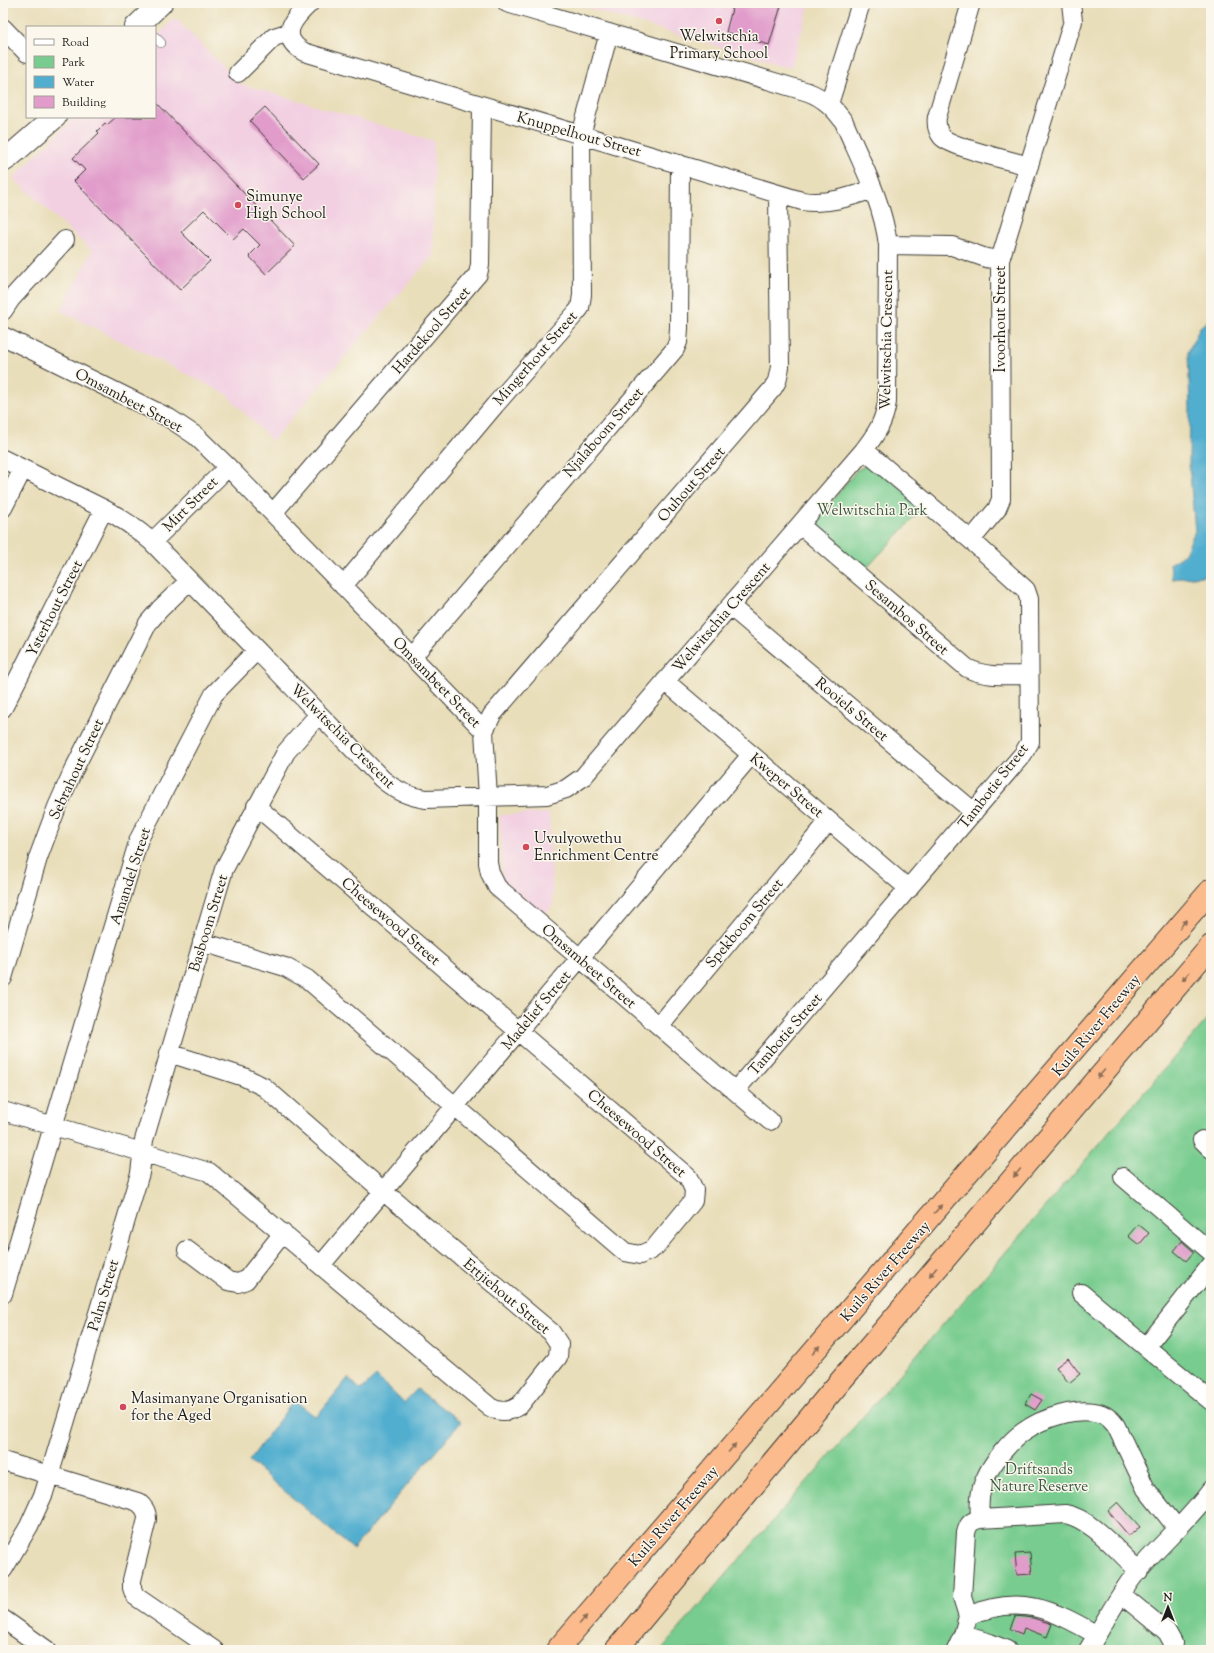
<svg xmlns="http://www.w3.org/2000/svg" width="1214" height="1653" font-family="'Sorts Mill Goudy',serif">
  <rect width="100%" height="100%" fill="#fbf7ec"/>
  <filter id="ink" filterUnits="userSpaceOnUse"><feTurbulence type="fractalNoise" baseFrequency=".025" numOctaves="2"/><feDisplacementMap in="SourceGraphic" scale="8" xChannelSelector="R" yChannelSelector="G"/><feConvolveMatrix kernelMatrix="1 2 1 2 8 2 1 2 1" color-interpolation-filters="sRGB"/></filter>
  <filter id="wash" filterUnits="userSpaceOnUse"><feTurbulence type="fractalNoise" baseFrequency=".012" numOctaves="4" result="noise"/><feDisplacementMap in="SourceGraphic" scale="16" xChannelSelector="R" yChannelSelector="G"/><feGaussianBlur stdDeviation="0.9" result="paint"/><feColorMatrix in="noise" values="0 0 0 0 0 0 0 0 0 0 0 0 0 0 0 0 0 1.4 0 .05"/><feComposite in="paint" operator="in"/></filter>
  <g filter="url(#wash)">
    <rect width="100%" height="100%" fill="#e9deba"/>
    <path fill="#f2d0e2" d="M571,3H810L791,68Z
      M175,18L241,84L434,141L433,255L272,441L226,394L61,311L92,251L13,178L75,117H155V38Z
      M549,813L553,905L544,916L502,880L500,815Z"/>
    <path fill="#78cc8f" stroke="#4a7456" d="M866,465H872L924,507L863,572L817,529V520L820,516L856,471Z
      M1211,1015V1650H661Z"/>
    <path fill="#51aecf" stroke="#366576" d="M1211,318V575L1172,579L1170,564L1185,554L1195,531L1189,463L1190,407L1188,352L1200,327Z
      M376,1376L404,1403L417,1389L461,1422L353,1549L249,1461L294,1400L316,1417L348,1378L361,1390Z"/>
    <g id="blocks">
      <path fill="#e19ccb" d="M735,3H782L769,45L726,32L732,9H733Z
        M155,101L295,246L266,274L249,256L260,245L244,229L233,239L204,210L181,232L210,261L180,290L74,181L85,170L73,158L99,133L97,131L105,123L107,125L116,117H155Z
        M265,107L319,164L304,178L250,121Z
        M1138,1224L1149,1233L1139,1245L1128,1236Z
        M1182,1241L1194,1252L1186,1261L1174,1251Z
        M1068,1358L1080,1374L1069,1383L1056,1367Z
        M1031,1394L1042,1400L1035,1410L1025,1404Z
        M1118,1502L1140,1527L1129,1536L1108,1511Z
        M1030,1553L1032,1574L1017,1575L1015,1554Z
        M1015,1616L1033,1618L1052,1624L1047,1637L1024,1628L1022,1634L1010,1629Z"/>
    </g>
  </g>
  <g filter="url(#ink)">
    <use href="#blocks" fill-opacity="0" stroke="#3b3934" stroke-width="1"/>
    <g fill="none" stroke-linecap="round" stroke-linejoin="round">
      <defs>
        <path id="service" d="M155,37L161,43"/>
        <path id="minor" d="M310,3C294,18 277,36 304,52L802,201C827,205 850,197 873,189
          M971,3L937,117C936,124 937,131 942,137C951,147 1012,161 1029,166
          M3,28L27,53
          M238,73L274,37L290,32
          M829,104L861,3
          M888,245L952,246L986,258L1000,260
          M3,311L11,299L65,240
          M3,336L169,418L196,436L228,467L484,731L488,797V863L490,873L497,887L770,1121
          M3,459L104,509C122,518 137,529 152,542L382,779C396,791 409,797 426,799L547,795L566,789L583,777L864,450C876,434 884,423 887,402L888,245C883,202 861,162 844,122C834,108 824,98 808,92L507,3
          M3,508L23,469
          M273,513L478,274L480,265L482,106
          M800,525L967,668C986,678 1009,675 1029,675
          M971,540L997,509L1001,499L1000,260L1073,21L1071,3
          M152,542L228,467
          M343,586L495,405L576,313L580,308L582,295L581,135L609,33
          M730,606L974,812
          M412,657L675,349L678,342L679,328L680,164
          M665,681L909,889
          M3,708L104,509
          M484,731L492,715L773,388L777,381L780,367L778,194
          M202,942L285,967L307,979L625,1252L640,1255L651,1250L656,1246L693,1201L694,1190L688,1177L256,806
          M3,978L38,858L57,807L73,771L148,623L160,609L189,581
          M659,1026L829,821
          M735,1091L1023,754L1030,742L1029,599L1026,590L971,540L864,450
          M3,1111L209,1172L490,1407C500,1413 510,1412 520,1405L558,1357L559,1344L551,1332L383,1191L264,1087L244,1077L169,1053
          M1202,1140L1211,1149
          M1123,1177L1211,1252
          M187,1250L228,1281L238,1283L246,1280L283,1233
          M321,1265L751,755
          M1081,1293L1211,1401
          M3,1294L139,839L214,694L257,650
          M1146,1347L1211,1265
          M3,1461L138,1502C144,1507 147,1511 147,1519L132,1580V1588L135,1596L214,1650
          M3,1570L29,1526L44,1493L140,1173L144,1140L224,869L286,752L319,714
          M1139,1571C1119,1553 1091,1518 1065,1514L980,1519C979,1504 979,1491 986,1477C992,1463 1010,1441 1023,1432C1042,1418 1078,1406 1102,1414C1108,1416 1112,1421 1116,1426L1146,1489L1177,1528
          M1122,1595L1167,1632L1173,1643L1172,1650
          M968,1616C1020,1594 1052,1609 1097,1635
          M3,1619L47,1650
          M963,1635L990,1643L1007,1650
          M956,1650L963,1635L968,1616L962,1597L966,1533C968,1524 971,1521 980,1519
          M1088,1650C1102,1627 1117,1598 1133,1577C1157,1547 1188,1522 1211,1490"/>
        <path id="tertiary" d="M136,27L161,3
          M3,161L9,157L55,117"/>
        <path id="motorway" d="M557,1650L1211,890
          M616,1650L833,1390L1211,946"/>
      </defs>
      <use href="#service" stroke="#3b3934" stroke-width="10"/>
      <use href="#minor" stroke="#3b3934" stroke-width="20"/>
      <use href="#tertiary" stroke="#3b3934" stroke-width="24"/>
      <use href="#motorway" stroke="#3b3934" stroke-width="24"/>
      <use href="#service" stroke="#fff" stroke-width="9"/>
      <use href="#minor" stroke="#fff" stroke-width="18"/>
      <use href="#tertiary" stroke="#fff" stroke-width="22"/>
      <use href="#motorway" stroke="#fbbb8d" stroke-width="22"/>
    </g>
    <defs><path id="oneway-solid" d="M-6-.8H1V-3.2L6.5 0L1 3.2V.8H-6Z"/></defs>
    <g fill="#8c6c54">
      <use href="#oneway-solid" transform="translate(1183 924) rotate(-50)"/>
      <use href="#oneway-solid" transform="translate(1186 976) rotate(131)"/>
      <use href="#oneway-solid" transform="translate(1101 1074) rotate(131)"/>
      <use href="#oneway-solid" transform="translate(1017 1173) rotate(130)"/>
      <use href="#oneway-solid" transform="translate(938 1209) rotate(-49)"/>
      <use href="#oneway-solid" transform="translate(933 1272) rotate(130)"/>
      <use href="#oneway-solid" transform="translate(816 1350) rotate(-49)"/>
      <use href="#oneway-solid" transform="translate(732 1448) rotate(-49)"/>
      <use href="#oneway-solid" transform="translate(583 1620) rotate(-49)"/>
    </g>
  </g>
  <g fill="#d1495b" stroke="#fbf7ec" stroke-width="1.5">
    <circle cx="719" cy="21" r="4"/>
    <circle cx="238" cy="205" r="4"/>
    <circle cx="526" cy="847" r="4"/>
    <circle cx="123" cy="1407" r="4"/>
  </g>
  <g text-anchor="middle" stroke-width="3" stroke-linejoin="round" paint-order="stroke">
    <g font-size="15" fill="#1c1c1c" stroke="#fbf7ec" text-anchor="start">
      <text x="719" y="41" text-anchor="middle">Welwitschia<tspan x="719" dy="17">Primary School</tspan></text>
      <text x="246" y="201">Simunye<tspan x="246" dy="17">High School</tspan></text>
      <text x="534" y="843">Uvulyowethu<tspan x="534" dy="17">Enrichment Centre</tspan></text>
      <text x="131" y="1403">Masimanyane Organisation<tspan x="131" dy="17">for the Aged</tspan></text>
    </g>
    <g font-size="15" fill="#1c1c1c" stroke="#fbf7ec">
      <text transform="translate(579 134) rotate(16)" y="5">Knuppelhout Street</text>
      <text transform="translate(1000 319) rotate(-90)" y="5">Ivoorhout Street</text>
      <text transform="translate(431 330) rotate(-49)" y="5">Hardekool Street</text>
      <text transform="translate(886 340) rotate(-89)" y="5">Welwitschia Crescent</text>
      <text transform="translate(535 358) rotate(-49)" y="5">Mingerhout Street</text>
      <text transform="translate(129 400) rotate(28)" y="5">Omsambeet Street</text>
      <text transform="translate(603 432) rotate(-49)" y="5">Njalaboom Street</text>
      <text transform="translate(691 484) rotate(-49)" y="5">Ouhout Street</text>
      <text transform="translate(190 504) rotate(-45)" y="5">Mirt Street</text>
      <text transform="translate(54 608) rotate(-63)" y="5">Ysterhout Street</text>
      <text transform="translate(721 617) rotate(-49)" y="5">Welwitschia Crescent</text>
      <text transform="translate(907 617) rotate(41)" y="5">Sesambos Street</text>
      <text transform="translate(437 682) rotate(46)" y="5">Omsambeet Street</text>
      <text transform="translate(852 709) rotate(40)" y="5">Rooiels Street</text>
      <text transform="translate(343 736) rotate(45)" y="5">Welwitschia Crescent</text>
      <text transform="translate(76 769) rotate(-65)" y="5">Sebrahout Street</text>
      <text transform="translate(787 785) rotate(40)" y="5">Kweper Street</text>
      <text transform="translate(993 786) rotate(-52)" y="5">Tambotie Street</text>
      <text transform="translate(130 876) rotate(-72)" y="5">Amandel Street</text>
      <text transform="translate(391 921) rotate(41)" y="5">Cheesewood Street</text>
      <text transform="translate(208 923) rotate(-73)" y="5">Basboom Street</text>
      <text transform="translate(744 923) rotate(-50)" y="5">Spekboom Street</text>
      <text transform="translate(589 966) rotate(41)" y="5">Omsambeet Street</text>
      <text transform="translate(536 1010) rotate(-50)" y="5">Madelief Street</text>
      <text transform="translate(1096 1025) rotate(-50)" y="5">Kuils River Freeway</text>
      <text transform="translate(785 1034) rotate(-49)" y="5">Tambotie Street</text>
      <text transform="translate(637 1133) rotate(41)" y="5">Cheesewood Street</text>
      <text transform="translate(885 1271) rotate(-49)" y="5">Kuils River Freeway</text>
      <text transform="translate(103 1295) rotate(-73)" y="5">Palm Street</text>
      <text transform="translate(507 1296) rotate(40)" y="5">Ertjiehout Street</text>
      <text transform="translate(673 1516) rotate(-49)" y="5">Kuils River Freeway</text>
    </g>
    <g font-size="15" fill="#3c5a44" stroke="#fbf7ec">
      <text x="872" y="515">Welwitschia Park</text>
      <text x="1039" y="1474">Driftsands<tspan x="1039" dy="17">Nature Reserve</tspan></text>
    </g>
  </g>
  <rect width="1214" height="1653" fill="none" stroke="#fbf7ec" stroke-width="16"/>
  <rect x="26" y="26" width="130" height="92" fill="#fbf7ec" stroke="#a29f99"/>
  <rect x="34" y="39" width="20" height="6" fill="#ffffff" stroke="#a29f99"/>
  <text x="62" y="46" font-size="12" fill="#1c1c1c">Road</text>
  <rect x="34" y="56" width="20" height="12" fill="#78cc8f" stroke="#a29f99"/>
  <text x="62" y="66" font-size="12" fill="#1c1c1c">Park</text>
  <rect x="34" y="76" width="20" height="12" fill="#51aecf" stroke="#a29f99"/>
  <text x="62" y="86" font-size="12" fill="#1c1c1c">Water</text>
  <rect x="34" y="96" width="20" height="12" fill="#e19ccb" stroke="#a29f99"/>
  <text x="62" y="106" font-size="12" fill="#1c1c1c">Building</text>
  <g transform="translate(1168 1607)" stroke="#fbf7ec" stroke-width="3" paint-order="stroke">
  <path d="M0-3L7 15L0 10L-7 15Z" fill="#1c1c1c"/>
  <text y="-6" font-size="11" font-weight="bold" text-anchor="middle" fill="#1c1c1c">N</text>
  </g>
</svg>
